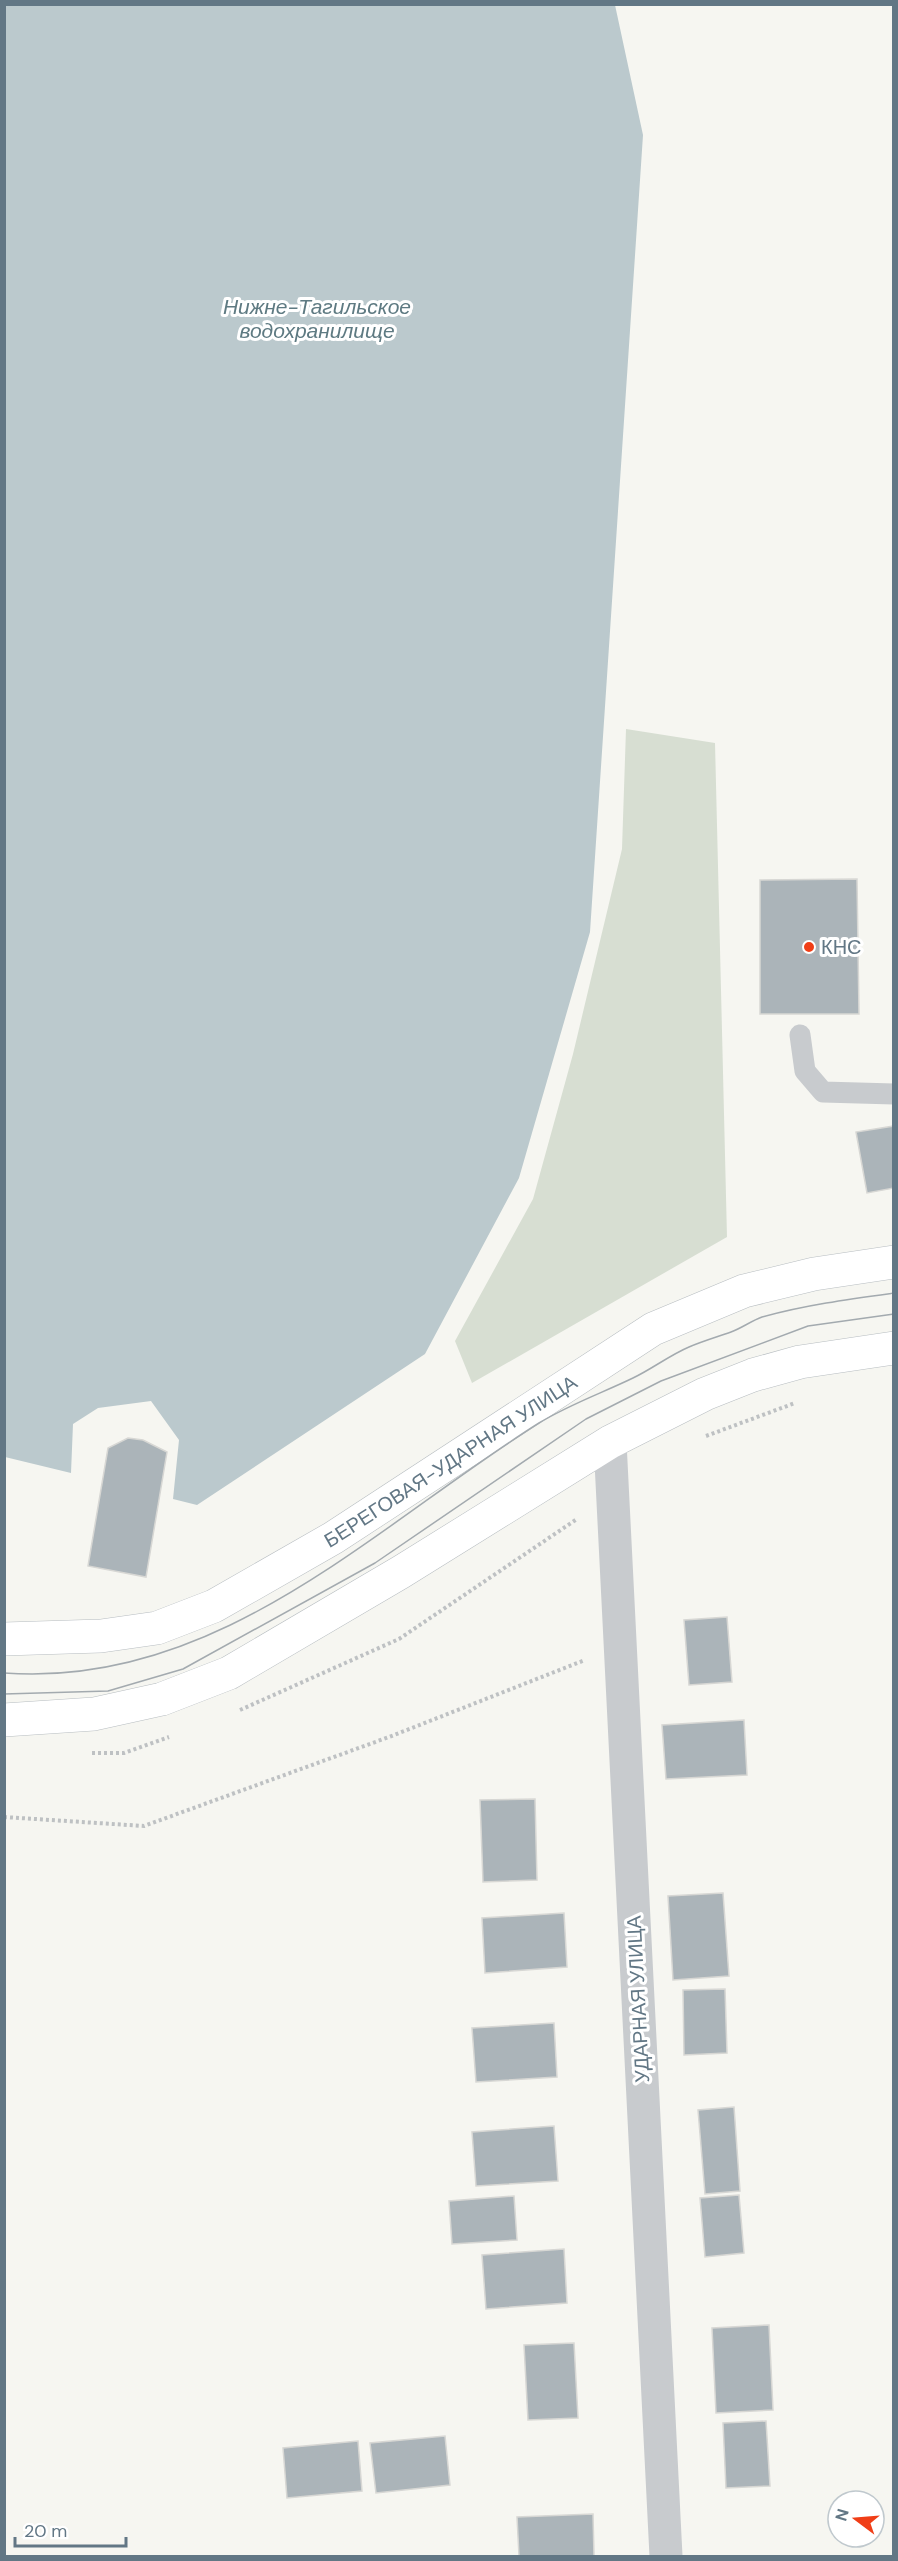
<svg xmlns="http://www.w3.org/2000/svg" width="898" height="2561" font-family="'DM Sans',sans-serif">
  <rect width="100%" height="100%" fill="#f6f6f1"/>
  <path fill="#d7ded2" d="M626,729L715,743L727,1237L472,1383L455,1341L533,1199L573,1054L622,849Z"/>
  <path fill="#bbc9cd" d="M5,4L615,5L643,135L590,932L519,1178L425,1354L197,1505L173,1499L179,1440L151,1401L98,1408L73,1424L71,1473L5,1457Z"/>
  <path fill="#abb4b9" stroke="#d7d7d4" stroke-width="1.5" d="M857,879L859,1014H760V880Z
    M894,1126V1188L867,1193L856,1132Z
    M128,1438L143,1440L167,1452L146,1577L88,1566L108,1448Z
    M727,1617L732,1682L689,1685L684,1620Z
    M744,1720L747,1775L666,1779L662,1725Z
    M535,1799L537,1880L483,1882L480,1800Z
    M723,1893L729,1976L673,1980L668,1896Z
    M564,1913L567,1967L485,1973L482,1918Z
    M725,1989L727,2053L684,2055L683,1990Z
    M554,2023L557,2077L476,2082L472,2028Z
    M734,2107L740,2191L705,2194L698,2110Z
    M554,2126L558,2181L476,2186L472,2132Z
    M739,2195L744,2253L705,2257L700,2198Z
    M514,2196L517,2240L452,2244L449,2201Z
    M564,2249L567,2303L486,2309L482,2255Z
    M769,2325L773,2410L716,2413L712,2328Z
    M574,2343L578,2418L528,2420L524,2345Z
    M766,2421L770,2486L726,2488L723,2423Z
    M445,2436L450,2485L376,2493L370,2443Z
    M358,2441L362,2491L287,2498L283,2448Z
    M593,2514L594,2556H519L517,2517Z"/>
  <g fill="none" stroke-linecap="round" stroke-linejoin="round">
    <defs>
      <g id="secondary">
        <path id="s1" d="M4,1639L101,1636L157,1628L214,1606L333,1538L653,1329L744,1291L814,1274L894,1262"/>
        <path d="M4,1720L94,1714L162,1699L229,1673L401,1572L610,1442L705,1394L753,1375L800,1362L894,1348"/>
      </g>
    </defs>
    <use href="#secondary" stroke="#b7bdc1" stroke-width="34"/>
    <path stroke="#bec1c3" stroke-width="4" stroke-dasharray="3 3" stroke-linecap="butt" d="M706,1436L795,1403
      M240,1710L399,1639L577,1519
      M92,1753H124L169,1737
      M4,1817L144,1826L389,1737L585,1660"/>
    <path stroke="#c8cbce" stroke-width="21" d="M800,1035L805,1071L823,1092L894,1094"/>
    <path stroke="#c8cbce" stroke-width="33" d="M610,1442L666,2556"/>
    <use href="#secondary" stroke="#fff" stroke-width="33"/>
    <path stroke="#a3aaaf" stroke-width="1.5" d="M4,1673C217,1689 374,1527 539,1423C568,1405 602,1393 633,1378C652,1369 670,1355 689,1347C703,1341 717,1337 731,1332C742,1328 751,1321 762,1317C805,1305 850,1299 894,1293
      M4,1694L108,1691L183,1669L375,1563L586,1419L661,1381L808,1326L894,1314"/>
  </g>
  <circle fill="#f03e17" stroke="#fff" stroke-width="2" cx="809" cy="947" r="6"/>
  <g text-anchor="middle" stroke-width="6" stroke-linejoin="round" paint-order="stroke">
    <g font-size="20" fill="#627785" stroke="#fff" text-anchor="start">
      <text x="821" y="954">КНС</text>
    </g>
    <g font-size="20" fill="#627785" stroke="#fff">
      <text dy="7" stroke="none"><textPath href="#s1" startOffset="492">БЕРЕГОВАЯ-УДАРНАЯ УЛИЦА</textPath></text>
      <text transform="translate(638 1999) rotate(-93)" y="7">УДАРНАЯ УЛИЦА</text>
    </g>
    <g font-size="21" font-style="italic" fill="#5e7a82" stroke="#fff">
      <text x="317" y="314">Нижне-Тагильское<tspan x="317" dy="24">водохранилище</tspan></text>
    </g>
  </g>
  <rect width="898" height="2561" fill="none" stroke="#627785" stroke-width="12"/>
  <g transform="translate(856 2519) rotate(286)"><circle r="28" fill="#ffffff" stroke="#c0c9ce" stroke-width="1.5"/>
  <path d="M0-4.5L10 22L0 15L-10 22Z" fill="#f03e17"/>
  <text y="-9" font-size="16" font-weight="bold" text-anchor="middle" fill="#627785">N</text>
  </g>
  <path d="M15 2537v9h111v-9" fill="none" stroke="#627785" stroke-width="3"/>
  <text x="24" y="2537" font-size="18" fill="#627785" stroke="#ffffff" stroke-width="4.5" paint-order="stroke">20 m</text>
</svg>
